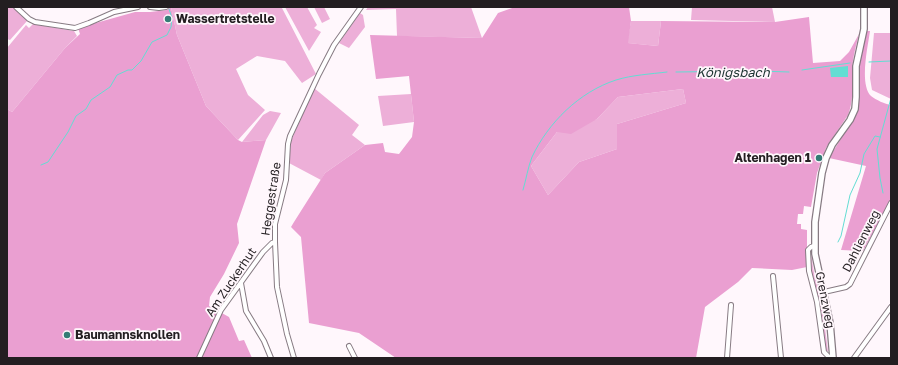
<svg xmlns="http://www.w3.org/2000/svg" width="898" height="365" font-family="'Golos Text',sans-serif">
  <rect width="100%" height="100%" fill="#fff7fc"/>
  <path fill="#edafd8" d="M7,7H14L27,18V21L10,40L7,39Z
    M171,7H272L282,8L316,74L302,83L285,61L257,56L236,69L248,95L265,110L238,140L206,106L177,35Z
    M285,7H307L317,25L314,28L321,32L309,51Z
    M314,7H324L330,19L322,23Z
    M368,7H471L482,38L397,36L396,9L366,10Z
    M692,7H772L775,22L691,20Z
    M360,13L363,15L365,27L349,48L339,43Z
    M631,21H661L658,46L627,43Z
    M33,24L74,31L77,36L65,48L12,112L7,109V48L26,25L29,28Z
    M874,33H891V99L872,90L870,78Z
    M314,88L359,125L352,135L365,145L325,173L321,180L289,163L291,141Z
    M683,89L686,103L617,124V149L579,162L548,195L531,166L557,132L597,119L618,97Z
    M411,94L414,122L383,126L378,96Z
    M270,111L281,113L266,140L242,142L263,115Z
    M811,254L814,273L822,305L828,351H826L820,305L813,282L810,255Z"/>
  <path fill="#ea9fd1" fill-rule="evenodd" d="M170,7H171L177,35L206,106L238,140L242,142L266,140L237,224L239,243L224,274L210,297L209,306L229,317L239,341L244,340L252,358H7V109L12,112L65,48L80,34L78,28L135,12H150L167,10Z
    M515,7H629L631,21L628,43L658,46L661,21L775,22L809,17L813,63L840,61L849,52L859,34C856,45 853,57 852,68C852,84 854,100 848,115L826,148L817,173L811,207L804,206L803,214H798L797,224H801V229L807,230V267L792,270L752,268L738,282L705,307L696,358H396L359,333L309,323L301,237L291,227L294,222L325,173L365,145L383,143L385,152L399,154L412,137L414,122L409,76L376,79L370,35L482,38L498,13ZM683,89L686,103L617,124V149L579,162L548,195L531,166L557,132L571,134L597,119L618,97Z
    M866,31H870C868,46 859,84 871,96C876,100 885,104 891,105V199L863,251L841,250L866,166L829,158L857,113L859,100L858,75L860,59Z"/>
  <path fill="#63ddd3" d="M848,66V77H831L830,68Z"/>
  <g fill="none" stroke-linecap="round" stroke-linejoin="round">
    <path stroke="#63ddd3" stroke-width="1" d="M869,62L891,61
      M802,70L850,63
      M676,72L758,71L789,72
      M41,165L48,162L68,132L76,116L86,109L91,100L110,87L117,75L128,70H132L141,61L152,42L167,35L171,27L172,18L169,9
      M523,190C526,180 528,167 532,157C548,123 579,92 616,80C632,75 651,74 667,72
      M883,193L880,178L877,149L891,98
      M838,242L841,236L850,195L860,173L864,154L875,136L880,137"/>
    <defs>
      <path id="street" d="M16,7L29,19L35,22L75,28L89,23L114,12L138,7
        M150,7L159,8L166,7
        M814,246L811,247L808,250L809,271L817,302L824,352L830,358
        M773,276L781,358
        M241,283L246,311L264,341L271,358
        M824,292L846,287L850,284L891,203
        M349,346L355,358
        M199,358L221,310L263,252L272,243L275,242
        M294,358L287,334L277,287L275,242V224L286,180L288,144L290,136L319,74L334,45L361,7
        M727,358L731,305
        M854,358L891,307"/>
      <path id="secondary" d="M833,358L830,323L815,254V222L822,173L826,158L832,145L850,120L855,109L856,97V66L864,29V7"/>
    </defs>
    <use href="#street" stroke="#877b83" stroke-width="6"/>
    <use href="#secondary" stroke="#877b83" stroke-width="8"/>
    <use href="#street" stroke="#fff" stroke-width="4"/>
    <use href="#secondary" stroke="#fff" stroke-width="5.5"/>
  </g>
  <g fill="#347c76" stroke="#fff7fc" stroke-width="1.5">
    <circle cx="168" cy="19" r="4"/>
    <circle cx="819" cy="158" r="4"/>
    <circle cx="67" cy="335" r="4"/>
  </g>
  <g text-anchor="middle" stroke-width="3.5" stroke-linejoin="round" paint-order="stroke">
    <g font-size="12" font-weight="bold" fill="#231e21" stroke="#fff7fc" text-anchor="start">
      <text x="176" y="23">Wassertretstelle</text>
      <text x="811" y="162" text-anchor="end">Altenhagen 1</text>
      <text x="75" y="339">Baumannsknollen</text>
    </g>
    <g font-size="12" fill="#231e21" stroke="#fff7fc">
      <text transform="translate(271 199) rotate(-81)" y="4">Heggestraße</text>
      <text transform="translate(861 241) rotate(-63)" y="4">Dahlienweg</text>
      <text transform="translate(231 282) rotate(-56)" y="4">Am Zuckerhut</text>
      <text transform="translate(825 300) rotate(79)" y="4">Grenzweg</text>
    </g>
    <g font-size="13" font-style="italic" fill="#1e3432" stroke="#fff7fc">
      <text x="733" y="77">Königsbach</text>
    </g>
  </g>
  <rect width="898" height="365" fill="none" stroke="#231e21" stroke-width="16"/>
</svg>
